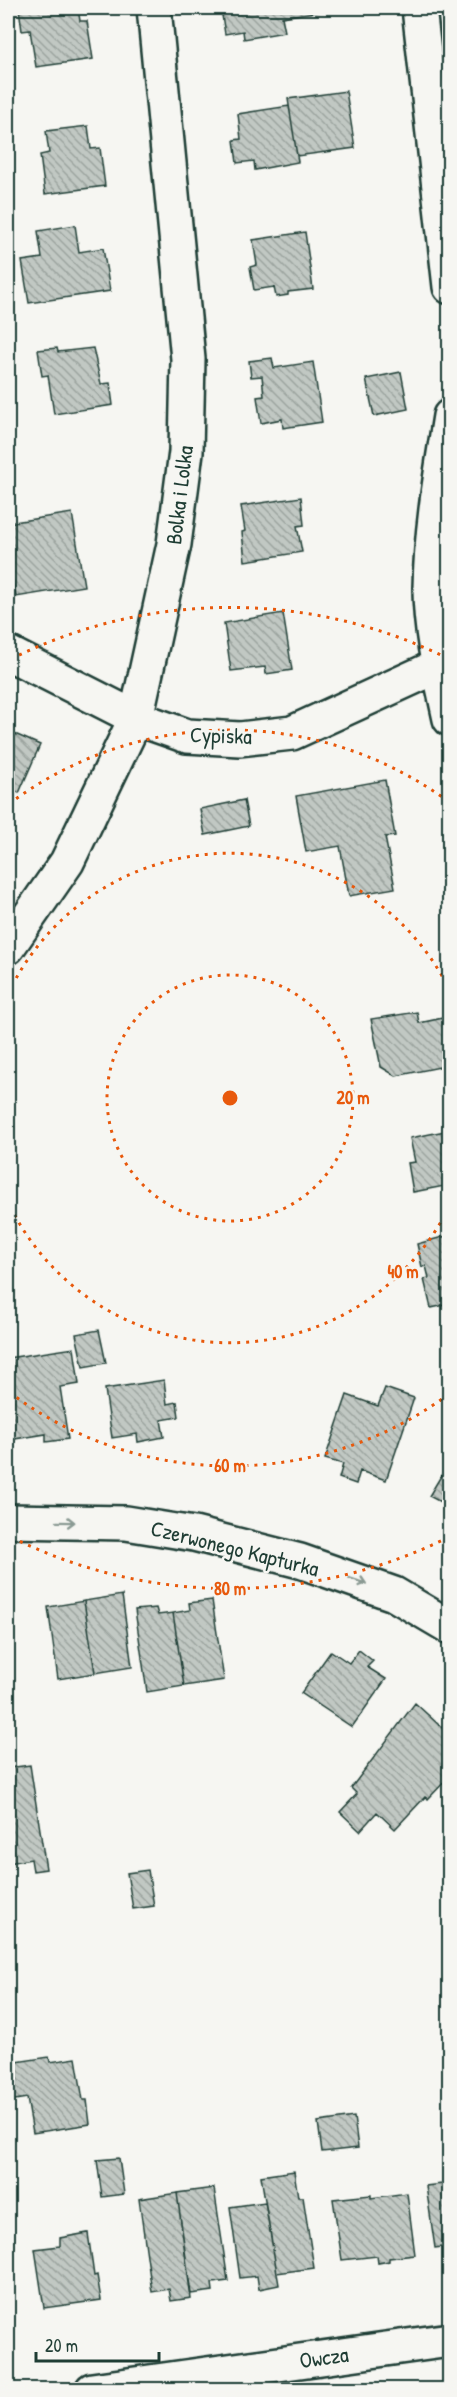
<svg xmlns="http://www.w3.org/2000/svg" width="457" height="2397" font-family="'Patrick Hand',sans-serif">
  <defs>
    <pattern id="building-back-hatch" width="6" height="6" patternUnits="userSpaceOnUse" patternTransform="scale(1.5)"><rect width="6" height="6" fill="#c1c8c3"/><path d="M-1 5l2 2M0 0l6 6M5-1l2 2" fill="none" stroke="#9ca49f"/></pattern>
  </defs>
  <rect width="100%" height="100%" fill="#f6f6f2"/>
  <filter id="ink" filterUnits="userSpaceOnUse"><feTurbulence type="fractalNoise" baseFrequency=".0167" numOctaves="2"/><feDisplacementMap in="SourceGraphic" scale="12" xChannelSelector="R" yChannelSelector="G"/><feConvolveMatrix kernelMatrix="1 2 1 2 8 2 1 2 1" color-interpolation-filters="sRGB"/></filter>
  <g filter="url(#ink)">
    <path fill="url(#building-back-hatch)" stroke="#1f3d34" stroke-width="1.5" d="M19,8H78L80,21H87L93,59L36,67L30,30L22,31Z
      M228,8H322L323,11L282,17L285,32L244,39L243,31L225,34L221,9Z
      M346,91L355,148L297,156L288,99Z
      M289,106L298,162L255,170L254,161L237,163L234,140L241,139L238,114Z
      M88,126L91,149L100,148L105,186L45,194L40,155L49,153L46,131Z
      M75,225L79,252L103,248L110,291L29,303L22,261L42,258L38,231Z
      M305,232L313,289L288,292V295L276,297L274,287L254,290L250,267L257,265L253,240Z
      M57,348L58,352L93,348L101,384L110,383L113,405L54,414L48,375L42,376L38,350Z
      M272,358L274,368L313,362L322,422L283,428L282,419L261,423L257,397L264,396L262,376L251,377L249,361Z
      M401,372L408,409L374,416L366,379Z
      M301,497L304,525L297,526L302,552L245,561L242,532L245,531L241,506Z
      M72,513L84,586L16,597L8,556V523Z
      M283,613L292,670L266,674L265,667L231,671L224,623Z
      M8,731L40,745L19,793L8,788Z
      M385,780L395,836L385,837L395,888L349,896L340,846L306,852L296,796Z
      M244,800L249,826L205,835L200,809Z
      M417,1012L419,1023L443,1018L450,1051V1065L396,1076L381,1067L371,1019Z
      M450,1130V1185L413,1192L408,1163L415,1162L410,1138Z
      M450,1235V1304L431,1308L424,1279L429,1278L426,1266L422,1267L417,1244Z
      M99,1330L106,1363L83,1367L76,1334Z
      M74,1348L79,1384L60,1387L68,1439L46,1442V1434L8,1440V1358Z
      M164,1380L167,1404L177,1402L179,1417L161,1420L164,1437L138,1442L137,1434L112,1438L105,1389Z
      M385,1388L414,1398L386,1480L360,1471L356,1484L339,1478L343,1464L325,1459L347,1395L378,1406Z
      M450,1461V1507L429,1496Z
      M122,1595L132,1667L95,1673L84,1601Z
      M212,1600L224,1680L184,1686L173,1613L190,1610L189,1603Z
      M84,1601L95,1673L58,1679L48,1607Z
      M156,1608L158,1615L173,1613L184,1686L147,1692L135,1610Z
      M359,1650L373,1661L367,1667L386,1679L352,1727L301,1693L331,1651L349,1663Z
      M415,1703L450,1735V1776L428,1799L425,1797L395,1829L377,1812L360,1831L340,1812L357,1794L351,1788Z
      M30,1765L46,1869L33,1871L31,1859L8,1863V1768Z
      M148,1870L154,1906L133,1909L127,1873Z
      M49,2057L50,2062L76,2058L83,2100H87L90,2124L33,2133L27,2098L8,2101V2076L12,2075L9,2063Z
      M354,2117L358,2148L322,2152L318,2122Z
      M119,2158L124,2194L102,2197L97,2160Z
      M294,2171L298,2197H303L314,2268L277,2273L261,2176Z
      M450,2183V2246L435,2248L426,2186Z
      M214,2188L228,2281L212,2283L213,2291L191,2294L177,2193Z
      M177,2193L191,2298L171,2301L169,2289L152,2292L139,2199Z
      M407,2193L415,2255L389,2258V2261L378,2263L377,2256L342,2260L333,2199L371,2195V2198Z
      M265,2202L279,2285L259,2289L257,2276L240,2278L230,2207Z
      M88,2233L94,2276L97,2275L101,2300L44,2308L35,2249L60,2246V2238Z"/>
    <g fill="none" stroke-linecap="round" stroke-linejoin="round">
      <defs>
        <path id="minor" d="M419,8L450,287
          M450,416C441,473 431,530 430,588C430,632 441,677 450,719
          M8,653L136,718L187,736L240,739L292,733L438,666
          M8,947L67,862L136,718L174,544L186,452L188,359L154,8
          M8,1521L126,1523L194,1534L300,1561L394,1594L450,1627
          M92,2390L450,2340"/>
      </defs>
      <use href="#minor" stroke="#1f3d34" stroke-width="38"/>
      <use href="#minor" stroke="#f6f6f2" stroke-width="33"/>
    </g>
    <defs><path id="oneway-shaft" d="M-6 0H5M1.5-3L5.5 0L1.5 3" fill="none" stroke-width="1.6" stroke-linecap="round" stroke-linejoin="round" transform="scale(1.5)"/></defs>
    <g stroke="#8a9a93">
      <use href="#oneway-shaft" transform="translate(66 1522) rotate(1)"/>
      <use href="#oneway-shaft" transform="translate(358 1581) rotate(19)"/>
    </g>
  </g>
  <g fill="none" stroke="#e8590c" stroke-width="3" stroke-dasharray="3 6">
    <circle cx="230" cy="1098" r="123"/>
    <path d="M449 1207A245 245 0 0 1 8 1202M8 994A245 245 0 0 1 449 989"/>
    <path d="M449 1394A368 368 0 0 1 9 1392M9 804A368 368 0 0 1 449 802"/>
    <path d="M449 1537A491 491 0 0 1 11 1537M11 659A491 491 0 0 1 449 659"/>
  </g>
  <g text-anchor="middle" stroke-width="5" stroke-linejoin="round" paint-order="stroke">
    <g font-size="22" fill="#1f3d34" stroke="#f6f6f2">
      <text transform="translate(179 495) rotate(-83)" y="8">Bolka i Lolka</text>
      <text transform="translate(221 735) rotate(2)" y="8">Cypiska</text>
      <text transform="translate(235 1548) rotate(14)" y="8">Czerwonego Kapturka</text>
      <text transform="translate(324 2357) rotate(-8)" y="8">Owcza</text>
    </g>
  </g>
  <circle cx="230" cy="1098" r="9" fill="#e8590c" stroke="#f6f6f2" stroke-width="3"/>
  <g font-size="18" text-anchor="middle" font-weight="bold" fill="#e8590c" stroke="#f6f6f2" stroke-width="5" stroke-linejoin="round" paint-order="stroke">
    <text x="353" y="1104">20 m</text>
    <text x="403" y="1278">40 m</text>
    <text x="230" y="1472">60 m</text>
    <text x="230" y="1595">80 m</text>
  </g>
  <rect width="457" height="2397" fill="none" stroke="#f6f6f2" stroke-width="30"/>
  <rect x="15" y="15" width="427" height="2367" fill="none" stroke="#1f3d34" stroke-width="2" filter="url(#ink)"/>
  <path d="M36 2352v9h123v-9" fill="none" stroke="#1f3d34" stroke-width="3"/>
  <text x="45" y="2352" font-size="18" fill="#1f3d34" stroke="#f6f6f2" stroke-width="4.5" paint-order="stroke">20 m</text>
</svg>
